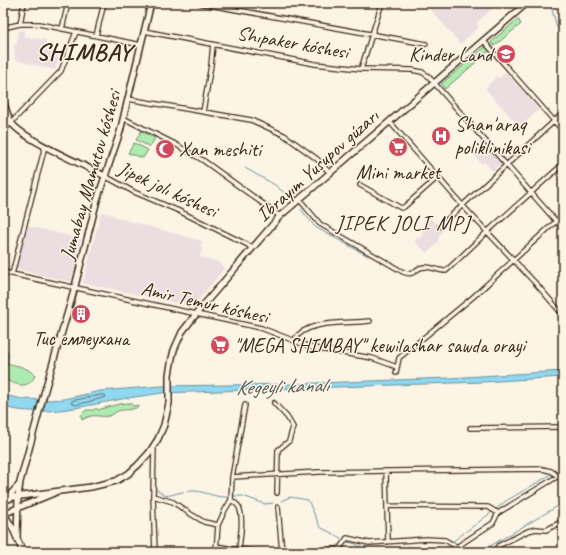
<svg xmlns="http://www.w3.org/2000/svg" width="566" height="555" font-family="Caveat,sans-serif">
  <rect width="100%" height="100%" fill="#fcf5e5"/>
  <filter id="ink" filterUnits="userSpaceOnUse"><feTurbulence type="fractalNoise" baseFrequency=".025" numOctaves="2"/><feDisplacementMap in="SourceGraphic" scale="8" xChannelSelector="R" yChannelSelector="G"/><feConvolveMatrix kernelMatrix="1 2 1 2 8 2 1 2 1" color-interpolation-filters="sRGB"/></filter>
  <g filter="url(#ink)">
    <path fill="#ebdee0" d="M425,3H499L476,23L479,27L460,44Z
      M24,30V36L46,40L44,50L60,54L55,70L15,60L14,44L17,43L18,31Z
      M506,72L539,110L520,127L495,100L486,89V87L497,76L499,78Z
      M481,141L501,163L493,171L484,162L482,164L470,151Z
      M101,212L113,215L118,218L202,241L200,247L202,248L200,257L216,261L225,268L196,303L190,306L83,283Z
      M429,217L443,230L438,239L439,240L435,246L427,253L415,242L417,237L420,238Z
      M26,225L81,239L71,282L15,269Z"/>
    <path fill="#aeebb1" stroke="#748a68" d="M518,19L521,24L494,46L491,42Z
      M485,47L489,51L445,89L441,84Z
      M141,131L155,138L150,147L136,140Z
      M134,143L148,150L143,158L128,153Z
      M3,345C9,351 9,355 7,363C17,366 29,367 35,376C27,391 16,384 3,379Z
      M130,403L133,406L137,405L139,406C133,411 124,409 118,411C115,412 113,415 109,416C97,418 95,412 82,420L81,415L86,410H94L96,408L98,410C108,407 119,403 130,403Z"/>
    <path fill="#90d8f1" stroke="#6e929d" d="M563,371V377L482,382L162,393C151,395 140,396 128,398C87,405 45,418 3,407V395L23,399L47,400L64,399L100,391L162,386L292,384L448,378Z"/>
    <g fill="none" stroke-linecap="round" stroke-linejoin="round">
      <path stroke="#5d7072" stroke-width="1" d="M101,395H105L106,397L76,405L71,403L72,401Z"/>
      <path stroke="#6e929d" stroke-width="1" d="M550,3L563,48
        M245,168L275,185L288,196
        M301,209L306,216
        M307,217L315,227L368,256
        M556,470L563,465
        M156,489L165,496C173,495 182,491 190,491C203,490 214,498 227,497
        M234,496H243L265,504L273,503
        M281,501L290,497L308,500L320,527L341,538
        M496,509L506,501L550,475
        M347,542L356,544L368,552
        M452,542L492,512
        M441,552L448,546
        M480,552L563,503"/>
      <defs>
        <path id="street" d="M198,3L426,44
          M415,3H417
          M20,24L24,3
          M3,28L20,24H39L141,45
          M62,29L68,3
          M144,31L315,64L361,69L412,70L422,72L428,76L563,229
          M96,36L104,3
          M483,40L563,131
          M361,69L382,3
          M128,99L251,120L284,135L317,159L329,172
          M203,112L211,65L213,44
          M123,118L175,144L204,161L280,216
          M389,121L463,206L538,286L563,315
          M3,131L61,71L76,32
          M105,176L134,192L179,211L248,245L251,248
          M360,185L401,208L404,207L438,177
          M299,199L320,224L403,272C416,277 413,268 424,267C431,266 438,271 446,271L487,232L563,164
          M440,226L563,113
          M3,272L261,328L313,348L372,358L397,367
          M12,274L45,146
          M294,340C307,319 347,324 370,321
          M396,373L399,358L473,297L563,215
          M274,403L287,417L293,427L289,441L278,450L277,493
          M470,428L563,427
          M154,445L153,496L155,552
          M386,472L388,542
          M232,477L319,472L542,469L551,471L563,480
          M153,496L173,502L189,513L204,522L218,525
          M231,500C234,502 237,504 239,507C244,519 240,537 239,550
          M387,506L488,507L498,513
          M278,507L282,552
          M216,546L239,550L270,552
          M339,549L347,538L369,543L427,539L445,540L457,547
          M216,552L218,525L225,510L231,500L232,477L245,405
          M293,552L339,549L347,552
          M449,552L493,523L498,513L563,473
          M495,552L498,546L528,531L536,529L546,530L563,521"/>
        <path id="secondary" d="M3,99C5,106 7,115 11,122C20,138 86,166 105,176
          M7,498L19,485
          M3,501L14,497L91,487L116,481L128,474L138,465L149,453L158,439L164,425L169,403V375L172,358L174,350L182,332L201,308L280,216L527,3
          M3,512L12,527L23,552
          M3,514L54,493
          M17,539L18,497L20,482L45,390L73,294L97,200L120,132L151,3"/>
      </defs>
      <use href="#street" stroke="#3b2a1e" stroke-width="6"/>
      <use href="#secondary" stroke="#3b2a1e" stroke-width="8"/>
      <use href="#street" stroke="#fcf5e5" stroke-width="3.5"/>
      <use href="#secondary" stroke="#fcf5e5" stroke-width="5"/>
    </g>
  </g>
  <defs>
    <symbol id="school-disc" viewBox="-11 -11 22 22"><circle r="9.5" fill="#d1495b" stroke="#fcf5e5"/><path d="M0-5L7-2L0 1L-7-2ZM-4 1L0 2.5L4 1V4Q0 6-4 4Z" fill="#fff"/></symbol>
    <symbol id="hospital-disc" viewBox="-11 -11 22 22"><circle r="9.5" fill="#d1495b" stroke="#fcf5e5"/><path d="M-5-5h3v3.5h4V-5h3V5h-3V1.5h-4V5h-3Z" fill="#fff"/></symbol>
    <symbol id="supermarket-disc" viewBox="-11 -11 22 22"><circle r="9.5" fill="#d1495b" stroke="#fcf5e5"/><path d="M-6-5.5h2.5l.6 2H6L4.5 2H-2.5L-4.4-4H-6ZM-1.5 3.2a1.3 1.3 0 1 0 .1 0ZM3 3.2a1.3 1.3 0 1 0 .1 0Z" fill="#fff"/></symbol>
    <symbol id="mosque-disc" viewBox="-11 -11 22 22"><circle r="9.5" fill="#d1495b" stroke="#fcf5e5"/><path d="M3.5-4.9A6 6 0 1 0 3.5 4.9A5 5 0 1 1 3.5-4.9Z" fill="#fff"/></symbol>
    <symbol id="building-disc" viewBox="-11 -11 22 22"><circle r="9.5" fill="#d1495b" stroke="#fcf5e5"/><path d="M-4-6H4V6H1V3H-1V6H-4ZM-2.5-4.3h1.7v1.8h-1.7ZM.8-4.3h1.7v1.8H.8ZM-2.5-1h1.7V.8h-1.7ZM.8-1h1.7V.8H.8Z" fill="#fff"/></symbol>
  </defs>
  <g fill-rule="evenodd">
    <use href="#school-disc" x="495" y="43" width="22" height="22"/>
    <use href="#hospital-disc" x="430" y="125" width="22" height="22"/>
    <use href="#supermarket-disc" x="387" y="136" width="22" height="22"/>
    <use href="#mosque-disc" x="154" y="138" width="22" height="22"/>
    <use href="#building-disc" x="70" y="303" width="22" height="22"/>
    <use href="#supermarket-disc" x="209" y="334" width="22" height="22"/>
  </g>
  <g text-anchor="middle" stroke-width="3" stroke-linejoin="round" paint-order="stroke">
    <g font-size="20" fill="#3b2a1e" stroke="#fcf5e5">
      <text transform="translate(293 42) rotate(10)" y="7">Shıpaker kóshesi</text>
      <text transform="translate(317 165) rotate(-42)" y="7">Ibrayım Yusupov gúzarı</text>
      <text transform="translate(90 175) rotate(-74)" y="7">Jumabay Mamutov kóshesi</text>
      <text transform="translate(168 189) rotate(25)" y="7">Jipek jolı kóshesi</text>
      <text transform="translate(205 302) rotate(13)" y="7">Amir Temur kóshesi</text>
    </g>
    <g font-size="20" fill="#3b2a1e" stroke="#fcf5e5" text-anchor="start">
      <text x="492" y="61" text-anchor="end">Kinder Land</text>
      <text x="455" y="131">Shan'araq<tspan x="455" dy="23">poliklinikasi</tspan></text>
      <text x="179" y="156">Xan meshiti</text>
      <text x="398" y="179" text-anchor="middle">Mini market</text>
      <text x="81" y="345" text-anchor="middle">Тис емлеухана</text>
      <text x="234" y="352">"MEGA SHIMBAY" kewilashar sawda orayi</text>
    </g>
    <g font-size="21" letter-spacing="1" fill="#3b2a1e" stroke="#fcf5e5">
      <text x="403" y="230">JIPEK JOLI MPJ</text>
    </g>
    <g font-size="21" font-style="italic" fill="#505653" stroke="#fcf5e5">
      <text transform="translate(282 386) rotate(-2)" y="7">Kegeyli kanalı</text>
    </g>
    <g font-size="24" font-weight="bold" letter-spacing="1" fill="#3b2a1e" stroke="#fcf5e5">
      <text x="84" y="60">SHIMBAY</text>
    </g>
  </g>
  <rect width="566" height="555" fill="none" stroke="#fcf5e5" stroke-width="16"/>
  <rect x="8" y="8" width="550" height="539" fill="none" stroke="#3b2a1e" stroke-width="1.5" filter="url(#ink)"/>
</svg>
